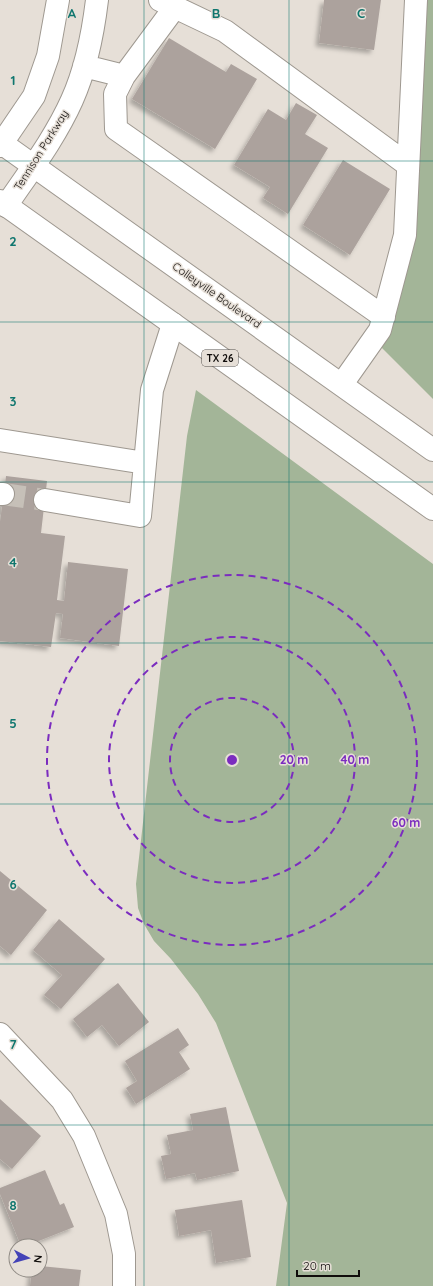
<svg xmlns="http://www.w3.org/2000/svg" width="433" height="1286" font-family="Quicksand,sans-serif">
  <defs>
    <filter id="shadow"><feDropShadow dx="-3.5" dy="3.5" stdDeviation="2" flood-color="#0004"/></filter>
  </defs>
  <rect width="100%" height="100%" fill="#e6dfd7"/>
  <path fill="#a3b598" d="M427,0H433V399L379,345L412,253Z
    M196,390L433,564V1286H276L287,1203L216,1023L198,994L171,959L154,941L144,924L138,908L136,884L187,436Z"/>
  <path fill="#aca29d" filter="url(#shadow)" d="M324,0H381L374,50L319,43Z
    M169,38L226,72L231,64L257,79L215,149L132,99Z
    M296,103L317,115L305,134L328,148L288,214L263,198L270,187L234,165L268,109L286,120Z
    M343,160L390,189L350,255L303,225Z
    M6,476L47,481L41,533L65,536L57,600L64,601L68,562L128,569L119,646L60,638L63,614L56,613L51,647L0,641V522Z
    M0,871L47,910L11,955L0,946Z
    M59,919L105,959L61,1009L44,995L62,975L33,950Z
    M118,983L149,1022L119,1046L102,1025L87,1037L73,1019Z
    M178,1028L189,1045L179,1052L190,1069L136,1104L126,1088L137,1081L125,1061Z
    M0,1099L41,1136L12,1169L0,1159Z
    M226,1107L239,1171L197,1180L195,1173L166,1179L161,1156L171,1154L167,1135L193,1130L190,1114Z
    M45,1170L60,1205L64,1203L74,1227L26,1246H21L0,1194V1188Z
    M242,1200L251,1257L216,1263L211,1230L179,1236L175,1210Z
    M40,1266L81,1270L79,1286H30L32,1270H40Z"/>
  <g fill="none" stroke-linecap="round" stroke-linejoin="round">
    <path stroke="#c6c0b8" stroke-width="22" stroke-dasharray="22 11" stroke-linecap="butt" d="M3,494L45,500"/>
    <defs>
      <path id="minor" d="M160,0L225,31L408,165
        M84,66L124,76L115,94L116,129L384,317
        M124,76L175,7
        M0,146L34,96L48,56L58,0
        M6,206C29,172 55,138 72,100C86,69 93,33 97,0
        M342,384L380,330L405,235L416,0
        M0,440L145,463
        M0,494H3
        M45,500L140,516L152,390L173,324
        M0,1034L62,1100L84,1136L116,1214L124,1254V1286"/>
      <path id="major" d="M0,142L433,450
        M0,201L433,509"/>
    </defs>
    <use href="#minor" stroke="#9e9890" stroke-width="24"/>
    <use href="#major" stroke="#9e9890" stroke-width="24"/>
    <use href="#minor" stroke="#fff" stroke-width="22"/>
    <use href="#major" stroke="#fff" stroke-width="22"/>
  </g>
  <path fill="none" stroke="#0f766e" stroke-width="1" stroke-opacity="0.55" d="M144,0V1286M289,0V1286M0,161H433M0,322H433M0,482H433M0,643H433M0,804H433M0,964H433M0,1125H433"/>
  <g fill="none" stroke="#7b2cbf" stroke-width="2" stroke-dasharray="7 5">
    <circle cx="232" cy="760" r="62"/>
    <circle cx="232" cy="760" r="123"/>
    <circle cx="232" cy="760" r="185"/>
  </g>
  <g text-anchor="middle" stroke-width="3" stroke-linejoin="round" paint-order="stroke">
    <rect fill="#e6dfd7" stroke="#504c48" stroke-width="1" x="202" y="350" width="36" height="16" rx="3"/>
    <g font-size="10" font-weight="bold" fill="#100d0b">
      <text x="220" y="362">TX 26</text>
    </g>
    <g font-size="11" fill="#100d0b" stroke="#e6dfd7">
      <text transform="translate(41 150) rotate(-58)" y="4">Tennison Parkway</text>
      <text transform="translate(217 295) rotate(35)" y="4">Colleyville Boulevard</text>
    </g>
  </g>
  <g font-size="13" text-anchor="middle" font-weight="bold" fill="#0f766e" stroke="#e6dfd7" stroke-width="3" stroke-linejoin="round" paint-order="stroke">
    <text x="72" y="18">A</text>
    <text x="216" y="18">B</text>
    <text x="361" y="18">C</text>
    <text x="13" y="85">1</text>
    <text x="13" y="246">2</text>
    <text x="13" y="406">3</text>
    <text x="13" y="567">4</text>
    <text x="13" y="728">5</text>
    <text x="13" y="889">6</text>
    <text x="13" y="1049">7</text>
    <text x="13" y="1210">8</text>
  </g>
  <circle cx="232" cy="760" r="6" fill="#7b2cbf" stroke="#e6dfd7" stroke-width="2"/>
  <g font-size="12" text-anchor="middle" font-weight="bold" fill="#7b2cbf" stroke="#e6dfd7" stroke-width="3" stroke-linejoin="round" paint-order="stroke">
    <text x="294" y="764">20 m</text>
    <text x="355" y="764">40 m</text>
    <text x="406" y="827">60 m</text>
  </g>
  <g transform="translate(28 1258) rotate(96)"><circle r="19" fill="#e6dfd7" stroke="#908b85"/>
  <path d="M0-3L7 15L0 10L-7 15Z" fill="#4342b7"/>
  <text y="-6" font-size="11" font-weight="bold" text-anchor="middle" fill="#100d0b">N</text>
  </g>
  <path d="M297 1270v6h62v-6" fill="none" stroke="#100d0b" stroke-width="2"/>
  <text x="303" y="1270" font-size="12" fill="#100d0b" stroke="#e6dfd7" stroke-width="3" paint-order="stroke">20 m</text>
</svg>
